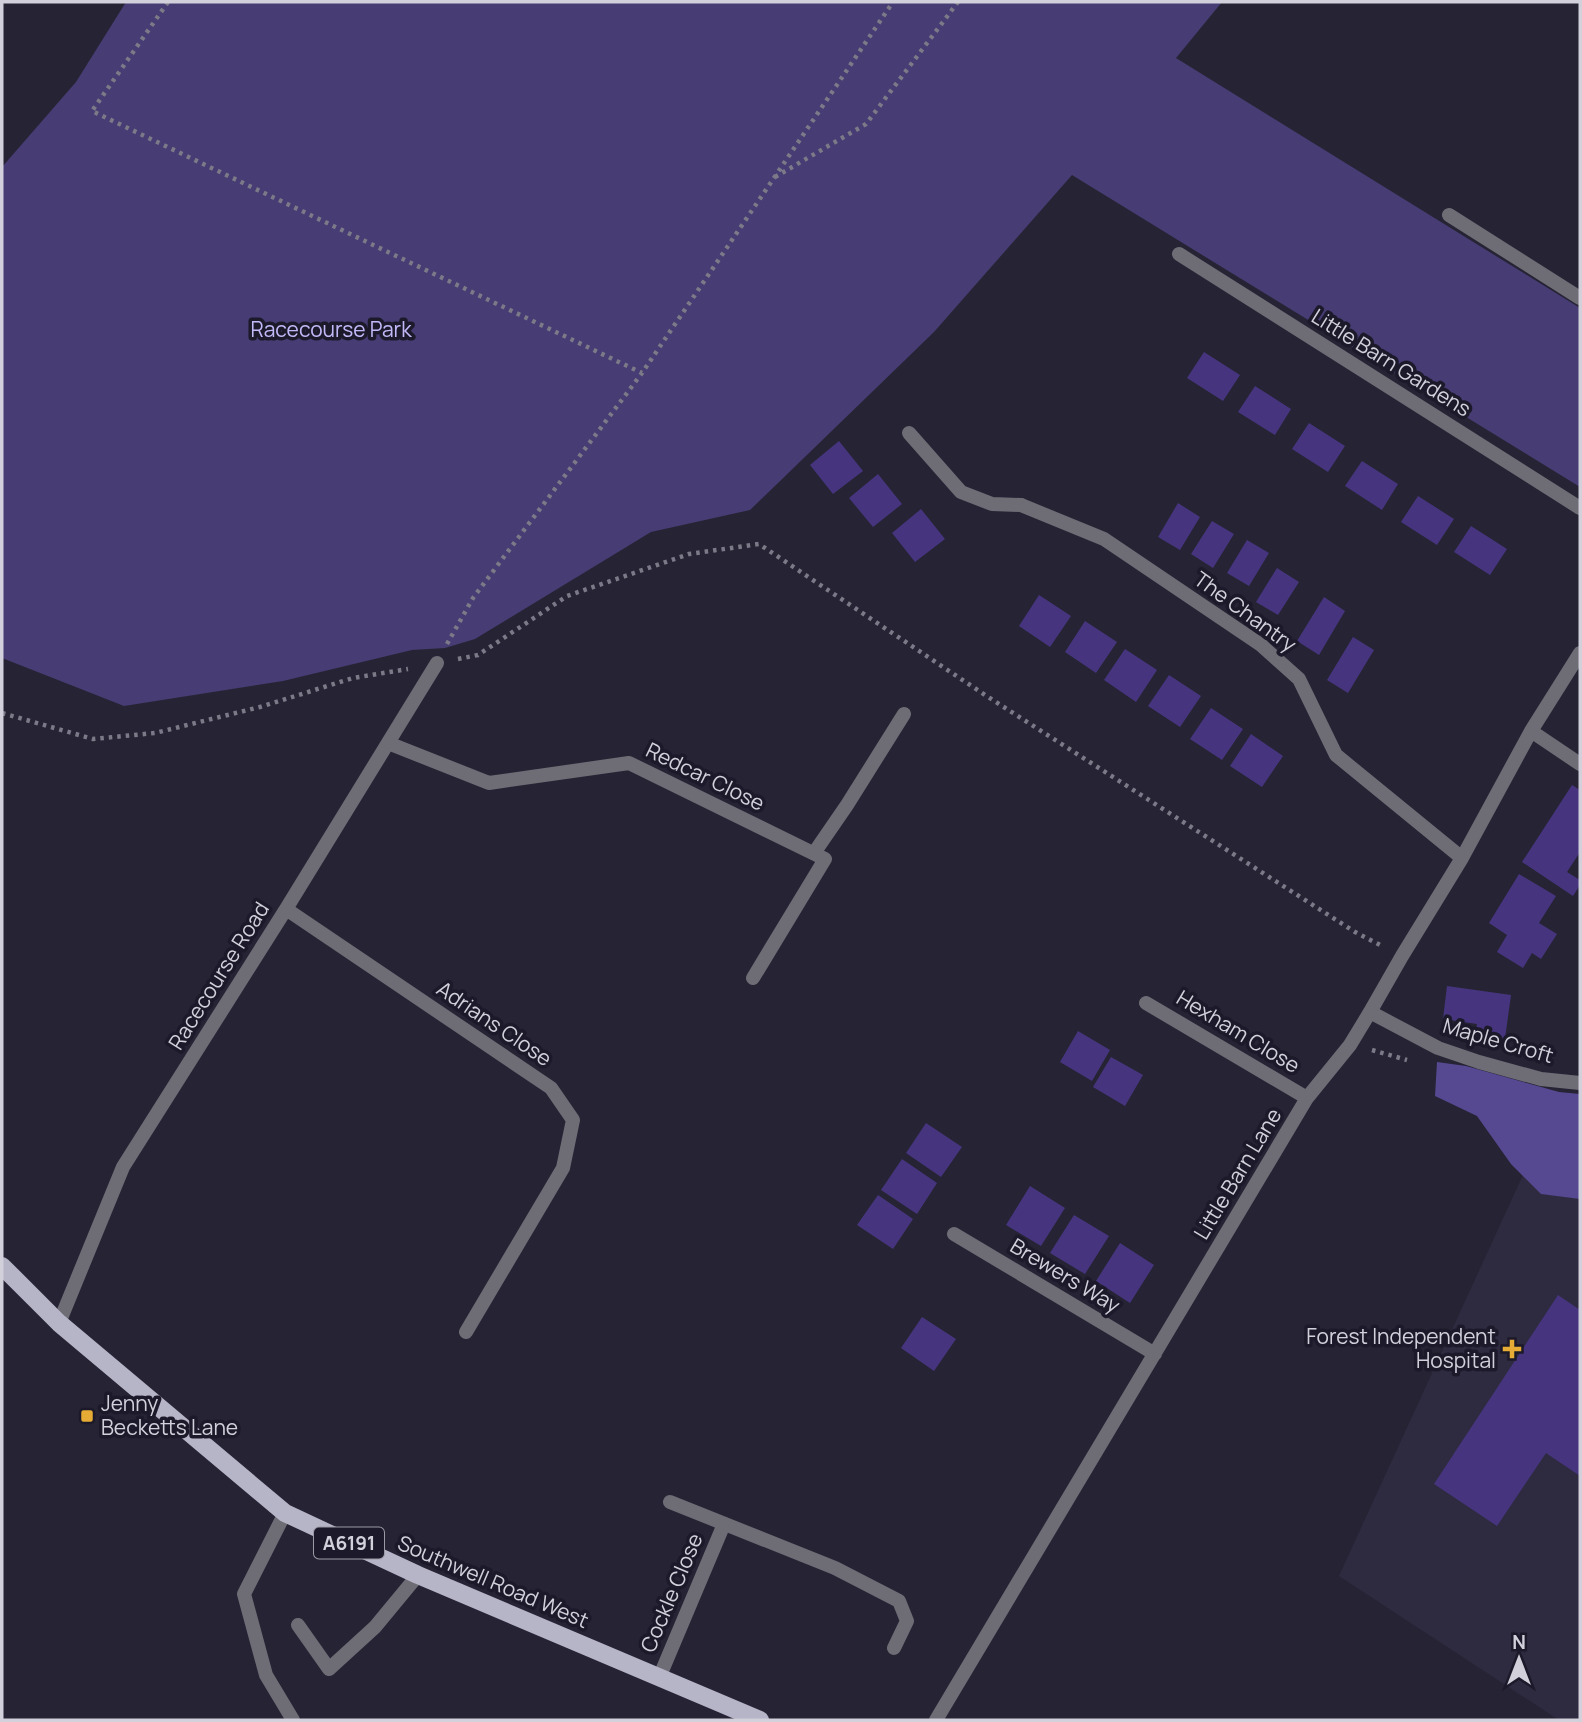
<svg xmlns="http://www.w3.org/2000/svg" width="1582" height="1722" font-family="Manrope,sans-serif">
  <rect width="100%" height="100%" fill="#262434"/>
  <path fill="#2e2b41" d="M1551,1114L1580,1123V1720H1559L1339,1576Z"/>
  <path fill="#473c73" d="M126,2H1222L1176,58L1580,308V487L1072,175L934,332L750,510L651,532L475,639L445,648L412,650L283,681L124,706L2,658V167L76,82Z"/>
  <path fill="#574892" d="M1437,1062L1466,1066L1559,1092L1580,1094V1199L1541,1194L1511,1164L1477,1116L1435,1096Z"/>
  <path fill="#46357e" d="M1204,352L1240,375L1223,401L1187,378Z
    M1255,386L1291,409L1275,435L1238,412Z
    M1309,423L1345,446L1328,472L1292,449Z
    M839,441L863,471L833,494L810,465Z
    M1362,461L1398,484L1382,510L1345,486Z
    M878,474L902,504L873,527L849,498Z
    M1418,496L1454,519L1437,545L1401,522Z
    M1178,503L1200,517L1180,550L1158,537Z
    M921,509L945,539L915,562L892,533Z
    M1212,521L1234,534L1213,568L1191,554Z
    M1471,526L1507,549L1490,575L1454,552Z
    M1247,540L1269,553L1249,586L1227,573Z
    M1277,568L1299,582L1278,615L1256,602Z
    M1039,595L1071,616L1050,647L1019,626Z
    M1324,597L1345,611L1319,655L1297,641Z
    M1085,621L1117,642L1096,673L1065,652Z
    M1353,637L1374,650L1348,693L1327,680Z
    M1125,649L1157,670L1136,702L1104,680Z
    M1169,675L1201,696L1180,727L1148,706Z
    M1211,708L1243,729L1222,760L1190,739Z
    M1251,734L1283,756L1262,787L1230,766Z
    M1572,785L1580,790V852L1567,872L1580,880V885L1573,896L1522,862Z
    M1519,874L1556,896L1539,923L1557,934L1541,959L1532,953L1523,968L1497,952L1507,935L1489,923Z
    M1447,986L1511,995L1504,1046L1474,1041L1477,1024L1443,1019Z
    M1078,1031L1110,1050L1092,1081L1060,1062Z
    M1111,1057L1143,1075L1125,1106L1093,1087Z
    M926,1123L962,1147L941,1177L906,1153Z
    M902,1159L937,1183L917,1214L881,1190Z
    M1030,1186L1065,1208L1041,1246L1006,1225Z
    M878,1195L913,1219L893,1249L857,1225Z
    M1074,1215L1109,1236L1085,1274L1050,1253Z
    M1120,1243L1154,1265L1130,1303L1096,1281Z
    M1558,1295L1580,1310V1476L1546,1453L1497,1526L1434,1484Z
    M922,1317L956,1339L934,1371L901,1348Z"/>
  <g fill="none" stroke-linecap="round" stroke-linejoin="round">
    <path stroke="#7c7a88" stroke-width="4.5" stroke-dasharray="3.5 5" stroke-linecap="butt" d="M168,2L92,111L642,373
      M775,177L866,124L958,2
      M447,644L473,598L642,373L893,2
      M458,659L478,655L567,596L689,554L759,544L985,695L1355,932L1382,946
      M2,713L93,739L155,733L260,707L353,678L408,669
      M1372,1050L1407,1060"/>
    <path stroke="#6e6d76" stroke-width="14" d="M1449,215L1580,298
      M909,433L961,492L992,504L1021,505
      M814,853L847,805L904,714
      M670,1502L835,1568L899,1601L907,1621L894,1648
      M298,1625L329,1669L375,1627L418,1575"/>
    <path stroke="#6e6d76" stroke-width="14" d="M1179,254L1580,508
      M1021,505L1104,539L1261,645L1299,679L1336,755L1462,858
      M1531,731L1580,764
      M388,743L489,783L629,763L825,859L753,978
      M286,909L551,1088L573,1120L563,1168L466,1332
      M1146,1003L1307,1098
      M1370,1012L1438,1048L1479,1062L1541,1079L1580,1083
      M954,1234L1155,1354
      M59,1323L123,1167L286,909L437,663
      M285,1513L244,1594L266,1675L293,1720
      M659,1678L724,1524
      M936,1720L1307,1098L1350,1045L1370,1012L1402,956L1462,858L1531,731L1580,653"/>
    <path stroke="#b6b4c7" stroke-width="18" d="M2,1266L59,1323L285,1513L418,1575L760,1720"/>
  </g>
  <g fill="#e6ac36" stroke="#1c1a2a" stroke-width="2.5">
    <path d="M1508.5 1338.5h7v7h7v7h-7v7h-7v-7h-7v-7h7z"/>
    <rect x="80" y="1409" width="14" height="14" rx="3.5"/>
  </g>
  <g text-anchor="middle" stroke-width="7" stroke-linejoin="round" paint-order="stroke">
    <rect fill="#1c1a2a" stroke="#9b99a6" stroke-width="2" x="314" y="1527.5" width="70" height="31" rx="5"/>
    <g font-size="19" font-weight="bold" fill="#d1d0db">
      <text x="349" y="1550">A6191</text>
    </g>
    <g font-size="21" fill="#c1b9f8" stroke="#1c1a2a">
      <text x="331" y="337">Racecourse Park</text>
    </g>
    <g font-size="21" fill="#d1d0db" stroke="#1c1a2a">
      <text transform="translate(1391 363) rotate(32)" y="7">Little Barn Gardens</text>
      <text transform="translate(1245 612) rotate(36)" y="7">The Chantry</text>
      <text transform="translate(705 777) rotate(26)" y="7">Redcar Close</text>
      <text transform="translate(219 976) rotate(-58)" y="7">Racecourse Road</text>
      <text transform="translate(494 1024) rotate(34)" y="7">Adrians Close</text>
      <text transform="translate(1238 1032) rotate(31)" y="7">Hexham Close</text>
      <text transform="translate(1498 1041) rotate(16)" y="7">Maple Croft</text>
      <text transform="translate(1238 1174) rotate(-59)" y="7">Little Barn Lane</text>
      <text transform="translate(1065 1276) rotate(31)" y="7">Brewers Way</text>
      <text transform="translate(493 1582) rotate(23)" y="7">Southwell Road West</text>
      <text transform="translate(672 1593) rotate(-67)" y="7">Cockle Close</text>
    </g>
    <g font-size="21" fill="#d1d0db" stroke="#1c1a2a" text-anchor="end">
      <text x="1496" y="1344">Forest Independent<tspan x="1496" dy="24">Hospital</tspan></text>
      <text x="101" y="1411" text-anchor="start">Jenny<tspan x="101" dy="24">Becketts Lane</tspan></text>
    </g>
  </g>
  <rect width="1582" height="1722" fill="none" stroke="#d1d0db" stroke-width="7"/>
  <g transform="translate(1519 1659)" stroke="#1c1a2a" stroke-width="5" paint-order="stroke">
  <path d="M0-5L12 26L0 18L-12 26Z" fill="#d1d0db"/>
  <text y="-10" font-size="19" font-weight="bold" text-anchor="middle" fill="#d1d0db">N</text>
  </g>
</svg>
